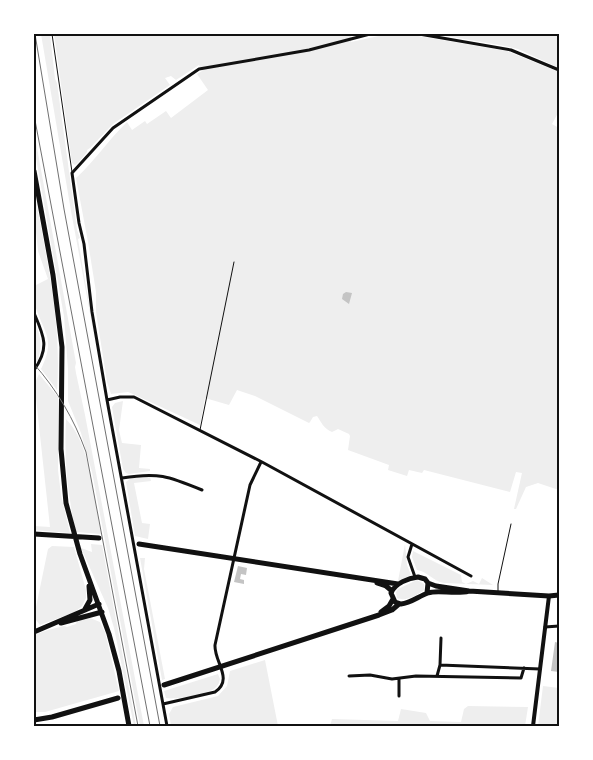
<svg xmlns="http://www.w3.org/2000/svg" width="593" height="760" font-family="Rubik,sans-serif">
  <rect width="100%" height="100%" fill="#fff"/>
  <path fill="#eee" d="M41,34H50L55,79L57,83L77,230L80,238L78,239L97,351L71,211Z
    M54,34H361L351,36V42L388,34L412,35L507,51L559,72V111L552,124L559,128V490L538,483L526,487L516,509H514L522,473L516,472L510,492L424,470L422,473L409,470L407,476L388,470L389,465L348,450L350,436L349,434L338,429L332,432C323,428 322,423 317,416L313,417L310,422L309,423L255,396L237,390L229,405L205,398L200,425L133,394L128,392L111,394L107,382L96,312V292L88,242L76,178C95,161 108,140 127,122L132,130L145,121L147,124L166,111L171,118L208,90L197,74L202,71L199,65L176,80L171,76L165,78L170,85L113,124L90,148L87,150V152L78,163L75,165L72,163Z
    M435,34H559V68L518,49L505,46Z
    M34,131L76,363L75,367L76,373L85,415L144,726H140L92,472L81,433L68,401V369L64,316L34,147Z
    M34,190C46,256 62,323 57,390L41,369C56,338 44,334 35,305C33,300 34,292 34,286L48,279L38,251L34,212Z
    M34,320C41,336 43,346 37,362L34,359Z
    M39,374L58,397V470L61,495L70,533L34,530V526L50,527L35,389H34V385Z
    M123,401L119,430L122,443L141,445L139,468L150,469V471L129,474L126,473L123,469L112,407L115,403Z
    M66,419C91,444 94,501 101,534L76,532C67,493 64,458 66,419Z
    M140,477H150L151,481L134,483L142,523L150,524L148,539L135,536L126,482L131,478Z
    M91,544L102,545L136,726H134L114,628L108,608L81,548L92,552Z
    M405,544L407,565L411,575L398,581Z
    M52,546L74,547L86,590V598L82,606L75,612L40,625L36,620L35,612L48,549Z
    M413,551L461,575L462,582L466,584L473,581L479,584L482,578L493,585L444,583C433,581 428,572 417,570L412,557Z
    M140,558H145L144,569L165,679L162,680Z
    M417,580L424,584V590C418,595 405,602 397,598L396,592L398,589Z
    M90,618L100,622L105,632L119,691L45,712H34V635L48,630L64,626L67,627L76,624L77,621Z
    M265,660L278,726H171L169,714L173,707L218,696L227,686L230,671Z
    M218,674L220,679C219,683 218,686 214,689C206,694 176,700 166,698L164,691Z
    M543,686L559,688V726H538Z
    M468,706L528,707L525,726H330L332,719L398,721L401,709L426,713L430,721L461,722L464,709Z"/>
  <path fill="#c4c4c4" d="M346,292L352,293L349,304L342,299L343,294Z
    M238,566L247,568L246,575L241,574L240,579L244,580V584L234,582Z
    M555,642L559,643V672L551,671Z"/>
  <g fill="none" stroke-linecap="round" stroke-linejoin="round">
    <path stroke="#111" stroke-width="1" d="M52,34L72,172
      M200,430L234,262
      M498,592V584L511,524"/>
    <path stroke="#111" stroke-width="3" d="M419,34L511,50L559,70
      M34,313C44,336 50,348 34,370
      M107,400L120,397H134L262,462L471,576
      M122,478C158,472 168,476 202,490
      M412,544L408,557L415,577
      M545,627L559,626
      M440,665L540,669
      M349,676L370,675L392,679L416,676L521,678L524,668
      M437,676L440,665L441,638
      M399,696V679
      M163,704L215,692C234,679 214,662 215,645L250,485L261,462
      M167,726L107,400L92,312L84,244L79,223L72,173L113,128L199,69L309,50L370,34"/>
    <path stroke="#111" stroke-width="4" d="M533,726L549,596"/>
    <path stroke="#111" stroke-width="5" d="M34,171L53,275L62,347L61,449L66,503L80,554L109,634L119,671L129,726
      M34,534L99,538
      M139,544L398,584
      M377,583L386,586L392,591
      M428,583L436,586L469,591L549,596L559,595
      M427,593L428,583L425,579L418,577C409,578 395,583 391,593L395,602L401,604C411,603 419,596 428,593C438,589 455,595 469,591
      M85,609L90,600L89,586
      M381,612L389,606L393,599
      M61,623L102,612
      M34,632L99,604
      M164,685L379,615L392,610L399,604
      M34,720L52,717L118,698"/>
    <path stroke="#707070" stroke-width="1" d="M35,34L64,209L160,726
      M34,115L150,726
      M34,364C57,390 74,419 86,452L138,726"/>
  </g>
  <rect width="593" height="760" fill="none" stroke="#ffffff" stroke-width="70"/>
  <rect x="35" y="35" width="523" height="690" fill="none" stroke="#111" stroke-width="2"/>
</svg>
